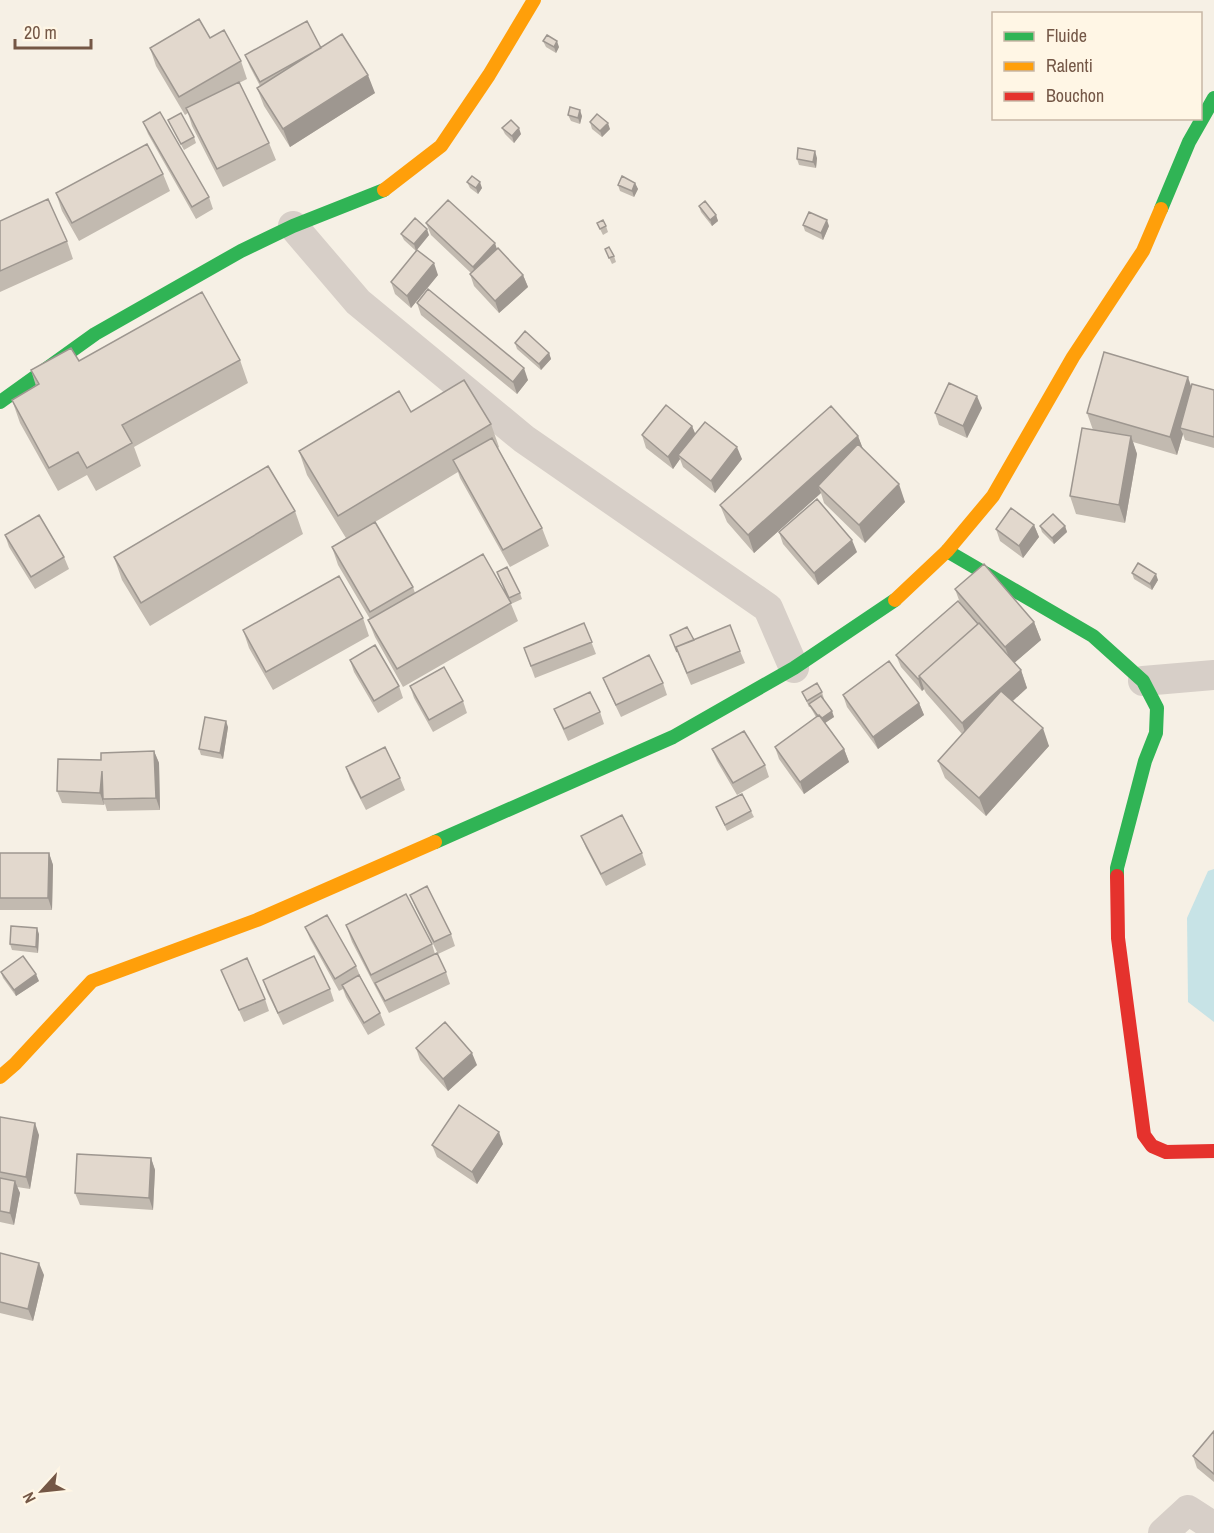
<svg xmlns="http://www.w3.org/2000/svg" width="1214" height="1533" font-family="'Archivo Narrow',sans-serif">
  <rect width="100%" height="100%" fill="#f6f0e5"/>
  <path fill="#c7e3e6" d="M1214,869V1022L1188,1002L1187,918L1208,871Z"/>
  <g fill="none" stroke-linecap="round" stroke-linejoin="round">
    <path stroke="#d7cfc8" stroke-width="30" d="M293,226L358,302L524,439L768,608L794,668
      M1143,681L1214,675
      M1163,1533L1188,1510L1214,1527"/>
    <path stroke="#30b455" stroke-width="14" d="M1161,209L1189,142L1214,98
      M0,402L95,334L241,251L293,226L384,190
      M947,551L1093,636L1143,681L1157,708L1156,733L1145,761L1117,868V876
      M435,842L673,737L794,668L895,600"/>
    <path stroke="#ff9f0a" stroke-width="14" d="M384,190L441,146L489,75L534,0
      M895,600L947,551L993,496L1073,357L1143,251L1161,209
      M0,1077L15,1064L92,981L257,920L435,842"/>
    <path stroke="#e5322d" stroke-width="14" d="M1117,876L1118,938L1144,1135L1152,1146L1166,1152L1214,1151"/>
  </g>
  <path fill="#c2bab0" d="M210,38L241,61L247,79L239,83L269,143L276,160L223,187L192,126L188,113L185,115L156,66L150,48Z
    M543,41L559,47L556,53L546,47Z
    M321,48L375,93L290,147L264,106L257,88L260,86L250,67L245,55Z
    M568,115L582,116L580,124L571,121Z
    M168,120L194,137L196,143L184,150L171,126Z
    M143,122L209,197L213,209L196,219L148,134Z
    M590,122L610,129L602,137L592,129Z
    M502,128L521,134L514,143L505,134Z
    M817,158L816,168L799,165L797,159Z
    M163,174L170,191L79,241L62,211L56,193Z
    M467,182L482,188L478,194L470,188Z
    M635,183L638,189L634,197L620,191L618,185Z
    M699,206L716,215L718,221L712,226L701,212Z
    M0,221L67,241L73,259L0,292Z
    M426,223L497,249L523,275L528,287L499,313L474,286L470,274L471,273L431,235Z
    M597,223L606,226L608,232L603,235Z
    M803,225L829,226L823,240L805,231Z
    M401,234L429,235L416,251L404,240Z
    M605,249L614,256L616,262L612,264Z
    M438,275L411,308L395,294L391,282Z
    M417,303L528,380L517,394L421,315Z
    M515,343L549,353L551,359L541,370L517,349Z
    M240,360L248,383L134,447L141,466L96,491L87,475L58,491L20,423L12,400L36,386L31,370L79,361Z
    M1191,387L1214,390V448L1185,440L1183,434L1177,455L1133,442L1137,454L1125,523L1076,514L1070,496L1093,430L1087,413Z
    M982,408L967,438L939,425L935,413Z
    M411,412L491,424L499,447L498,448L542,528L549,546L510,567L460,478L458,472L375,522L413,587L415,593L510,602L497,572L520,593L522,599L511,604L518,621L403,687L375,637L368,620L370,619L338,565L332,547L346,538L307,475L299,451Z
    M692,426L695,434L742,459L715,493L683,467L680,459L673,469L646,448L642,435Z
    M858,436L863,450L905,502L865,543L824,503L821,493L754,553L727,522L720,505Z
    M295,511L303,534L150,626L122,580L114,557Z
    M1034,525L1039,537L1023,558L1000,541L996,529Z
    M1040,526H1065L1067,532L1054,544L1042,532Z
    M779,532L857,552L818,585L783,544Z
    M5,535L64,557L69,569L35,589L9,547Z
    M1132,573L1158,580L1152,590L1134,579Z
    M955,589L1034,622L1041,640L1014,663L1021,670L1027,688L1013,701L1049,746L986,816L945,778L938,761L962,734L926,693L924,689L922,691L901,667L896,655L960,603Z
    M363,618L369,636L273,690L249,648L243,630Z
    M584,623L596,654L535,678L524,648Z
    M670,635L740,651L745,663L691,685Z
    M350,660L399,686L403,698L378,713L354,672Z
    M603,678L663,683L667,695L621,717L608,690Z
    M410,686L463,701L467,713L433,732L414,698Z
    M802,692H822L824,699H823L834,717L825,723L844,749L849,762L804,794L779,759L775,747L816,717L812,710L810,707H809Z
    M843,695L919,703L924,715L878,749L847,707Z
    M554,709L600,712L604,724L568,741L559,721Z
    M228,727L223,759L201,755L199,749Z
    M712,749L765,765L769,777L737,795L717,761Z
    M154,751L159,763L160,810L107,811L105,804L104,805L62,803L57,791L101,760Z
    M346,767L400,778L405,790L366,810L350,779Z
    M716,807L751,811L754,817L727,831Z
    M581,836L642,853L646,865L606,886L586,848Z
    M0,853H49L53,865L52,910H0Z
    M410,895L451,934L455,946L438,954L415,907Z
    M346,925L432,944L435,954L446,972L450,984L389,1013L352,942Z
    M305,927L356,966L361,978L380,1013L385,1025L368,1035L346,997L343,989L339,991L310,939Z
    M39,934L38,953L12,950L10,944Z
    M221,970L265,999L269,1011L244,1022Z
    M1,972L39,981L16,996L3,978Z
    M263,980L330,989L334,1001L283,1025L267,992Z
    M416,1048L477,1065L448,1091L420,1060Z
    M0,1117L39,1135L30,1189L17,1187L20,1193L14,1225L0,1222Z
    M503,1144L477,1184L437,1157L432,1145Z
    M151,1158L155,1170L153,1210L80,1205L75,1193Z
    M0,1253L44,1275L33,1321L0,1313Z
    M1214,1431V1482L1197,1468L1193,1456Z"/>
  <path fill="#9e9790" d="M557,41L559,47L556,53L554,47Z
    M368,75L375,93L290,147L283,129Z
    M580,110L582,116L580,124L578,118Z
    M608,123L610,129L602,137L600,131Z
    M519,128L521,134L514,143L512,136Z
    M815,151L817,158L816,168L813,162Z
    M480,182L482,188L478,194L476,188Z
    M635,183L638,189L634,197L632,191Z
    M716,215L718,221L712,226L710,220Z
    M827,220L829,226L823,240L821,233Z
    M427,229L429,235L416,251L414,244Z
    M495,243L499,255L477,279L473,267Z
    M434,263L438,275L411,308L407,296Z
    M523,275L528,287L499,313L495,301Z
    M549,353L551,359L541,370L539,364Z
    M524,368L528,380L517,394L513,382Z
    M1188,377L1194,395L1180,428L1183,434L1177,455L1170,437Z
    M977,396L982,408L967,438L963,426Z
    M692,426L697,438L678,455L680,459L673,469L668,457Z
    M858,436L865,454L818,486L821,493L754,553L748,535Z
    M1131,436L1137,454L1125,523L1119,505Z
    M737,447L742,459L715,493L711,481Z
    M899,484L905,502L865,543L859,525Z
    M1034,525L1039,537L1023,558L1019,546Z
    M1065,526L1067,532L1054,544L1052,538Z
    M852,540L857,552L818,585L814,573Z
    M1156,574L1158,580L1152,590L1150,584Z
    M1034,622L1041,640L1012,665L1005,647Z
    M1021,670L1027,688L968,741L962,723Z
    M920,677L924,689L922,691L918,679Z
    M919,703L924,715L878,749L873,737Z
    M832,711L834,717L822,725L820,719Z
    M226,721L228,727L223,759L220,753Z
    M1043,728L1049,746L986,816L979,798Z
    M844,749L849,762L804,794L800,782Z
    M154,751L159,763L160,810L156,798Z
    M102,771L103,799L104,805L100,793Z
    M49,853L53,865L52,910L48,898Z
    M37,928L39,934L38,953L36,947Z
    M36,974L39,981L16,996L14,990Z
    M472,1053L477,1065L448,1091L443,1079Z
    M35,1123L39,1135L30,1189L26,1177Z
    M499,1132L503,1144L477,1184L472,1172Z
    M151,1158L155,1170L153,1210L149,1198Z
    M15,1181L20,1193L14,1225L10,1213Z
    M39,1263L44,1275L33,1321L28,1309Z"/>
  <path fill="#e2d8cd" stroke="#9e9790" stroke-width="1.5" d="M199,19L210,38L224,30L241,61L179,97L150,48Z
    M307,21L321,48L260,82L245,55Z
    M342,34L368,75L283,129L257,88Z
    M547,35L557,41L554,47L543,41Z
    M239,82L269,143L217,169L186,108Z
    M570,107L580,110L578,118L568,115Z
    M160,112L209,197L192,207L143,122Z
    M181,113L194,137L181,144L168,120Z
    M597,114L608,123L600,131L590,122Z
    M511,120L519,128L512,136L502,128Z
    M147,144L163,174L72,223L56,193Z
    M798,148L815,151L813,162L797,159Z
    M472,176L480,182L476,188L467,182Z
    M622,176L635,183L632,191L618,185Z
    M48,199L67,241L0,271V221Z
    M448,200L495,243L473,267L426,223Z
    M705,201L716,215L710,220L699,206Z
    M809,212L827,220L821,233L803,225Z
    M415,218L427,229L414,244L401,234Z
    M603,220L606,226L600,229L597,223Z
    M609,247L614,256L609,258L605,249Z
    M498,248L523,275L495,301L470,274Z
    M417,250L434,263L407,296L391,282Z
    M428,289L524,368L513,382L417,303Z
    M202,292L240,360L122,425L132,443L87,468L78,452L49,468L12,400L39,384L31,370L71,348L79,361Z
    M525,331L549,353L539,364L515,343Z
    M1104,352L1188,377L1170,437L1087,413Z
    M464,380L491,424L338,516L299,451L399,391L411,412Z
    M949,383L977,396L963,426L935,413Z
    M1192,384L1214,390V437L1180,428Z
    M666,405L692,426L668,457L642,435Z
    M831,406L858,436L748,535L720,505Z
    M705,422L737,447L711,481L678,455Z
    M1082,428L1131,436L1119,505L1070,496Z
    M492,438L542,528L503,550L453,460Z
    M858,444L899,484L859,525L818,486Z
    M268,466L295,511L141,603L114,557Z
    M817,499L852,540L814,573L779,532Z
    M1011,508L1034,525L1019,546L996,529Z
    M1053,514L1065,526L1052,538L1040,526Z
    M39,515L64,557L31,577L5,535Z
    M375,522L413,587L370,612L332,547Z
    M483,554L511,603L397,669L368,620Z
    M1138,563L1156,574L1150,584L1132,573Z
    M984,564L1034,622L1005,647L955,589Z
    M507,567L520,593L509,598L497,572Z
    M339,576L363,618L266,672L243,630Z
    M958,601L978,624L919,676L920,677L918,679L896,655Z
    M584,623L592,642L531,666L524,648Z
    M979,623L1021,670L962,723L919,676Z
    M730,625L740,651L687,673L676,647Z
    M687,627L694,640L676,647L677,652L670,635Z
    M375,645L399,686L374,701L350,660Z
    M649,655L663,683L616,705L603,678Z
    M889,661L919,703L873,737L843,695Z
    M444,667L463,701L429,720L410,686Z
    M817,683L822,692L807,701L802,692Z
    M1001,691L1043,728L979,798L938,761Z
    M590,692L600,712L564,729L554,709Z
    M821,696L832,711L822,718L819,715L818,716L809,704Z
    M819,715L844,749L800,782L775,747Z
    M205,717L226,721L220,753L199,749Z
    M744,731L765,765L733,783L712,749Z
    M385,747L400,778L361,798L346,767Z
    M154,751L156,798L103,799L102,771L100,793L57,791L58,759L101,760V753Z
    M742,794L751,811L725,825L716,807Z
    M622,815L642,853L601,874L581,836Z
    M0,853H49L48,898H0Z
    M427,886L451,934L434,942L410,895Z
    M406,894L432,944L371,975L346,925Z
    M327,915L356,966L335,979L305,927Z
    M11,926L37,928L36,947L10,944Z
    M437,953L446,972L385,1001L375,983Z
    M23,956L36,974L14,990L1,972Z
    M314,956L330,989L278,1013L263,980Z
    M247,958L265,999L239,1010L221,970Z
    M359,975L380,1013L364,1023L342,985Z
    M445,1022L472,1053L443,1079L416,1048Z
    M459,1105L499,1132L472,1172L432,1145Z
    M0,1117L35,1123L26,1177L0,1172Z
    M77,1154L151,1158L149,1198L75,1193Z
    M0,1178L15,1181L10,1213L0,1211Z
    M0,1253L39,1263L28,1309L0,1302Z
    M1214,1431V1474L1193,1456Z"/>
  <rect x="992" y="12" width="210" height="108" fill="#fff6e5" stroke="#c7b6a5" stroke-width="1.5"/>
  <rect x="1004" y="32" width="30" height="9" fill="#30b455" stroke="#c7b6a5" stroke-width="1.5"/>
  <text x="1046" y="42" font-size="18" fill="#745746">Fluide</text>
  <rect x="1004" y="62" width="30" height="9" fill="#ff9f0a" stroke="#c7b6a5" stroke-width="1.5"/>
  <text x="1046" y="72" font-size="18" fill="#745746">Ralenti</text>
  <rect x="1004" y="92" width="30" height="9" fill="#e5322d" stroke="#c7b6a5" stroke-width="1.5"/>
  <text x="1046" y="102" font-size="18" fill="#745746">Bouchon</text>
  <g transform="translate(42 1491) rotate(243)" stroke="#fff6e5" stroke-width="4.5" paint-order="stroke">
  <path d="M0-4.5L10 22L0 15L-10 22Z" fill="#745746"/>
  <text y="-9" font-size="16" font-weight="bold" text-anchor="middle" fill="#745746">N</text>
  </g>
  <path d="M15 39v9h76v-9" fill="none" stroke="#745746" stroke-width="3"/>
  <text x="24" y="39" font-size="18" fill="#745746" stroke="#fff6e5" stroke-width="4.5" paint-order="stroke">20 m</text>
</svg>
